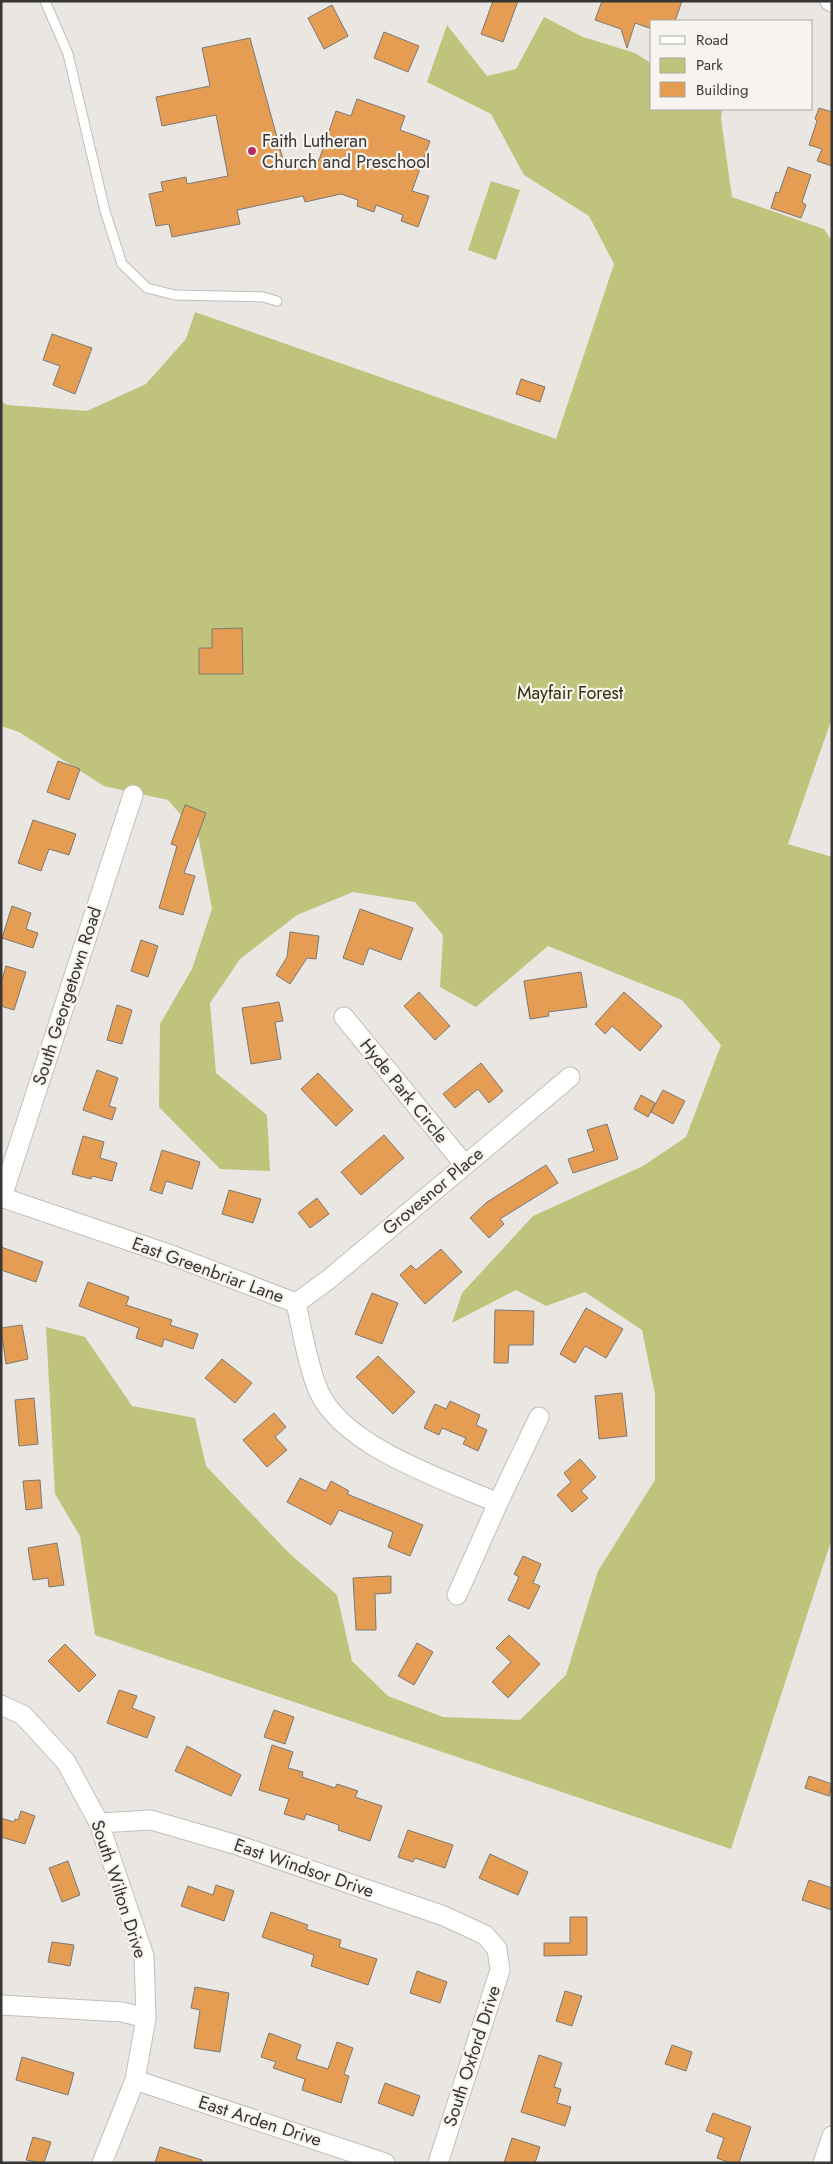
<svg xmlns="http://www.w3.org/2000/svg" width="833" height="2164" font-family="Jost,sans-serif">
  <rect width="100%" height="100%" fill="#eae7e2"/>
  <path fill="#bfc37c" d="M544,17L583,37L635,53L652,64V109H722L721,119L732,197L824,229L832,241V718L788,844L832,857V1538L731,1849L95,1635L80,1536L55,1494L46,1327L85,1337L132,1406L195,1418L206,1466L288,1552L337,1595L352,1661L388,1696L443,1717L520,1720L566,1675L598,1571L655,1480V1394L642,1330L585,1292L546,1306L516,1290L452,1323L462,1293L533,1216L643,1166L686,1137L721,1045L682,1000L548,946L476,1007L440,987L443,935L415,902L353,892L297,915L240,959L210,1003L216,1073L267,1115L270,1171L220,1169L159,1107L160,1024L192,969L212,909L198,835L168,800L104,786L19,732L1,726V401L7,405L87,411L146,384L186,339L195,312L556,439L614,264L589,216L524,175L491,114L427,82L447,25L487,76L516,69Z
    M491,181L520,190L496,260L468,250Z"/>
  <path fill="#e59d54" stroke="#7c7874" d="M493,1H518L503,42L481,34Z
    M602,1H682L675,21H652V29L635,23L627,48L621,29L595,20Z
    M332,5L348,36L324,49L308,18Z
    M384,32L419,46L408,72L374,58Z
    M250,38L285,167L319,160L336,111L351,116L357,99L405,116L400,130L430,141L412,191L429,196L418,227L401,221L403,215L376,205L374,212L357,206L358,200L341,194L305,202L303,196L237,210L240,224L172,237L169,224L156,226L149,194L163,191L161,182L186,177L187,184L228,176L216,115L162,126L156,97L210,86L202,48Z
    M819,108L832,112V166L817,161L822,149L809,145L817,121L815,119Z
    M788,167L811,175L802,202L806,205L801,218L771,208L776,192L779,193Z
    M52,334L92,348L75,394L53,385L60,366L43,360Z
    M521,379L545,387L540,402L516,394Z
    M242,628L243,674H199V648H212V629Z
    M58,761L80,769L69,800L47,792Z
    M185,805L206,813L184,873L195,876L183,915L159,908L177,846L171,844Z
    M33,820L76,834L69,855L49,849L41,871L18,863Z
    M12,906L31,913L26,929L38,933L33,948L2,938Z
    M360,909L413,928L401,960L369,948L363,965L343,958Z
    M290,932L319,936L316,959L307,958L290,984L276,975L287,957Z
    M141,940L158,946L148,977L131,971Z
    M6,966L26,972L14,1010L1,1006V983Z
    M581,972L587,1007L548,1012L549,1016L530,1019L524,981Z
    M419,992L450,1026L435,1040L404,1006Z
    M624,992L662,1026L640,1051L612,1026L605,1034L595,1024Z
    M279,1002L283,1021L275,1022L281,1059L251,1064L242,1008Z
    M117,1005L132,1010L122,1044L107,1040Z
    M481,1063L503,1091L489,1103L478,1089L455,1108L443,1094Z
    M97,1070L118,1078L109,1106L116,1108L112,1120L83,1110Z
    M318,1073L353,1110L336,1126L301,1089Z
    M663,1090L685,1101L673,1124L651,1112Z
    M641,1095L655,1103L648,1117L634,1109Z
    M607,1124L618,1159L573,1173L568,1159L594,1151L587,1130Z
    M384,1135L404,1158L361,1195L341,1172Z
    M83,1136L104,1142L100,1158L117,1163L112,1181L92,1176L91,1179L72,1174Z
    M162,1150L200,1162L192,1189L166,1181L162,1194L150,1190Z
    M546,1165L558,1183L500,1219L504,1224L489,1238L470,1218L487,1202Z
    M229,1190L261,1199L253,1223L222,1214Z
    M317,1198L329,1214L310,1228L298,1213Z
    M1,1247L43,1262L36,1282L1,1270Z
    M441,1249L462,1272L425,1304L400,1275L411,1265L416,1270Z
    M88,1282L129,1297L126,1305L172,1320L170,1325L198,1334L193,1349L164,1339L162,1347L136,1338L139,1328L79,1306Z
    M372,1293L398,1303L382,1344L355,1334Z
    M586,1308L623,1329L606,1358L585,1346L575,1363L560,1354Z
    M495,1310L534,1311L533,1345H509L508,1363H494Z
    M22,1325L28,1359L6,1364L1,1328Z
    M378,1356L415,1392L393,1414L356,1377Z
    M222,1359L252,1383L235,1403L205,1378Z
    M622,1393L627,1436L599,1439L595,1396Z
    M34,1398L38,1444L19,1446L15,1400Z
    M450,1401L480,1415L476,1425L487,1430L478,1451L463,1444L466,1438L442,1428L439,1435L424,1428L435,1404L446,1409Z
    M274,1413L286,1427L275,1437L287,1450L267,1467L243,1440Z
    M580,1459L596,1477L581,1491L588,1498L572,1512L557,1495L571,1482L564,1473Z
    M300,1478L326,1491L331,1481L349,1491L347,1494L423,1525L410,1556L388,1547L393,1532L339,1510L331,1525L287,1502Z
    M40,1480L42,1508L26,1510L23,1481Z
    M57,1543L64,1585L49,1587L48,1578L33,1580L28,1548Z
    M523,1556L541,1564L533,1583L540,1586L529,1609L508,1600L519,1577L514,1574Z
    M391,1576V1593L375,1594L376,1630H356L353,1578Z
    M509,1635L540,1664L508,1698L492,1682L511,1662L496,1648Z
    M417,1643L433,1652L414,1685L398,1676Z
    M65,1644L96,1675L79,1692L48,1661Z
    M119,1690L137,1696L132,1708L155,1717L147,1738L107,1723Z
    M274,1710L294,1717L285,1744L264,1737Z
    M272,1745L293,1752L288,1768L303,1772L302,1777L335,1788L337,1784L358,1791L355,1797L382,1806L370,1841L338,1830L339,1825L306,1814L304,1820L284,1814L289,1799L259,1790Z
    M187,1746L241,1775L231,1796L175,1771Z
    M809,1776L832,1784L829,1796L805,1788Z
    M21,1811L35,1816L25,1844L1,1837V1818L14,1822L15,1819L18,1820Z
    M408,1830L453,1845L445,1868L415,1858L413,1862L398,1857Z
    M490,1854L528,1872L518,1895L479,1878Z
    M68,1861L80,1895L62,1902L49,1868Z
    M809,1880L832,1888V1910L802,1900Z
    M216,1885L234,1891L224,1921L181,1906L188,1886L213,1895Z
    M271,1912L308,1925L306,1929L341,1940L339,1947L377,1959L368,1985L311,1966L314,1955L262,1937Z
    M570,1917H587V1955L544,1956V1943H570Z
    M52,1942L74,1945L70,1966L48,1962Z
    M417,1971L447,1982L440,2003L410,1993Z
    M195,1987L229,1993L220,2052L194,2048L200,2010L191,2008Z
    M565,1991L582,1996L572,2026L556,2021Z
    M269,2033L301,2045L296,2059L328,2069L337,2042L353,2048L344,2074L349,2076L341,2103L302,2090L305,2079L273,2068L276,2062L261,2057Z
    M672,2045L692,2052L686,2071L665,2064Z
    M539,2055L562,2063L554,2087L561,2089L557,2103L571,2107L565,2126L521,2112Z
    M22,2057L74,2073L68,2095L16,2080Z
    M385,2083L420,2096L413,2116L378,2103Z
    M713,2113L751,2127L739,2163H730L717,2158L724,2138L706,2131Z
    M33,2137L51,2142L44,2163L26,2160Z
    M512,2138L540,2147L535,2163H504Z
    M160,2147L202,2160L201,2163H155Z"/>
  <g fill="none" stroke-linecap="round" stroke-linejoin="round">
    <defs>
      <path id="lane" d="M45,1L68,54L105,211L122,264L147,288L175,295L263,297L277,301"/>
      <path id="street" d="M830,1L832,2
        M344,1017L464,1164
        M1,1197L174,1256L296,1303
        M2,1197L133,795
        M296,1303L328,1280L570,1077
        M296,1303C302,1330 308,1367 319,1392C344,1447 445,1480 498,1503
        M457,1595L498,1503L539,1417
        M1,1705L23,1715L66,1762L99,1823L144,1956L146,2018L135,2080L102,2163
        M99,1823L151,1820L237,1845L444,1916L485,1935L497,1949L500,1970L438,2163
        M1,2005L122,2012L146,2018
        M135,2080L385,2163
        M823,2163L832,2136"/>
    </defs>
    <use href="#lane" stroke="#c1beba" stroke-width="11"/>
    <use href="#street" stroke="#c1beba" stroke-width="21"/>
    <use href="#lane" stroke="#fff" stroke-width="9"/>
    <use href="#street" stroke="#fff" stroke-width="19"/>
  </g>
  <circle fill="#b72b62" stroke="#f7f4ef" stroke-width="2" cx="252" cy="151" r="5"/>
  <g text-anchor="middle" stroke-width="4.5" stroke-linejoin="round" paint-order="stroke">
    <g font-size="18" fill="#373634" stroke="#f7f4ef" text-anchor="start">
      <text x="262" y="147">Faith Lutheran<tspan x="262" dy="21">Church and Preschool</tspan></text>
    </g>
    <g font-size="18" fill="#2f3004" stroke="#f7f4ef">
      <text x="570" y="699">Mayfair Forest</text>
    </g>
    <g font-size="18" fill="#373634" stroke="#f7f4ef">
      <text transform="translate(67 996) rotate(-72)" y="6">South Georgetown Road</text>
      <text transform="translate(404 1091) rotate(51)" y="6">Hyde Park Circle</text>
      <text transform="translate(433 1191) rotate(-40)" y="6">Grovesnor Place</text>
      <text transform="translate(208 1270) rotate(20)" y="6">East Greenbriar Lane</text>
      <text transform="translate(304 1868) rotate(19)" y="6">East Windsor Drive</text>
      <text transform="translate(119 1889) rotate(72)" y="6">South Wilton Drive</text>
      <text transform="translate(472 2056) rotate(-72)" y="6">South Oxford Drive</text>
      <text transform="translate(260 2121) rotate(18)" y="6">East Arden Drive</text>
    </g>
  </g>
  <rect width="833" height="2164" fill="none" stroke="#373634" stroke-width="5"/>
  <rect x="650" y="20" width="162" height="90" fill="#f7f4ef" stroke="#aaa8a4"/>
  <rect x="660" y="36" width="25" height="8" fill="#ffffff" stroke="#aaa8a4"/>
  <text x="696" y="45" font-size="15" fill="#373634">Road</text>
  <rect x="660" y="58" width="25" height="15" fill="#bfc37c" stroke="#aaa8a4"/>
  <text x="696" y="70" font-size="15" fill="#373634">Park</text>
  <rect x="660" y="82" width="25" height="15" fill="#e59d54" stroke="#aaa8a4"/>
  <text x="696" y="95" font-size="15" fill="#373634">Building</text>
</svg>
